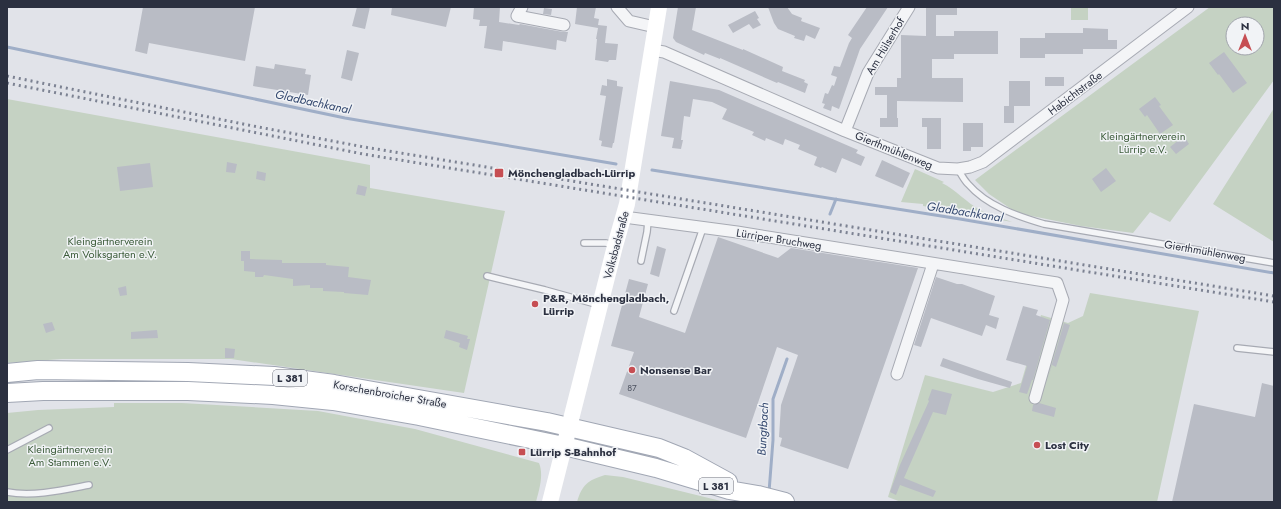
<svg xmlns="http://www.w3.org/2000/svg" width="1281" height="509" font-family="Jost,sans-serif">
  <rect width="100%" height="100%" fill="#e1e3e9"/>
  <path fill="#c5d2c3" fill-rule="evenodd" d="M1071,7H1088V20H1071Z
    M1210,7H1274V80L1170,222L1150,212L1133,233L1081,226L1017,213L989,194L975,180ZM1233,24H1257V48H1233Z
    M7,99L370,165V188L505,211L464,393L231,359H62L7,363Z
    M1274,108V242L1213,204Z
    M915,169L944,182L942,183C956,190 966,202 980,210C990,216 1001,218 1012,222L923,206V204L901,202Z
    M1090,293L1199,311L1157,502H901L888,497L925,375L993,392L1021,383L1041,315L1068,323L1083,316Z
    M114,403H182L318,411L415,429L539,463C544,475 539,490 536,502H7V413L38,410L114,407Z
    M605,475L623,477L725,502H577C582,485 588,480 605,475Z"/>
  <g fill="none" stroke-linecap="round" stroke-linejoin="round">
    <path stroke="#9faec7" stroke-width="3" d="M7,47L345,118L616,164
      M652,170L960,219L1274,273
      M830,214L836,199
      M769,492L773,440V399L787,359"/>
  </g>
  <path fill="#b9bcc5" d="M143,7H255L245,61L149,43L147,54L135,51Z
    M357,7H370L365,29L352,26Z
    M392,7H451L446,27L391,15Z
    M474,7H500L499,22L519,25L520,24L563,32H568L566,42L557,40L556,50L503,41L502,51L484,48L487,26H479L480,20L473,19Z
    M577,7H596L594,18L599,19L598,25L607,26L605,43L618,44L616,60H609L608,62L595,60L597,39H596L598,28L575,24Z
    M678,7H696L692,30L743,50V49L783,67L782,71L805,80L804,82L808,84L805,93L778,82L777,83L720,58V59L705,53L704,55L676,42L673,38Z
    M768,7H787L792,14L802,18L801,21L820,28L815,39L806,35L804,41L794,38L795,36L778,29L774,23Z
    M867,7H888L860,49L839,109L832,106L831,111L823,108L825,104L822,103L825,93L828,94L832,85L834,86L837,77L831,75L834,66L840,67L849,43L852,38L848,35Z
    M926,7H957V15H936V36H954V31H998V54H954V59H932V78H963V102L897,101V118H898V127H880V118H887V95H875V87H897V78H901V35L926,36Z
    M544,8L552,9L551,15L543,14Z
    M755,11L759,18L757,19L761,25L753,29L749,24L733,33L728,25Z
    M1083,28L1108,29V40H1117V49H1083V54H1045V58H1020V38H1045V33H1083Z
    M347,50L359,53L352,81L341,78Z
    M1224,52L1247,83L1233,93L1219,74L1218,75L1209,63Z
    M275,64L306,69L305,74L311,75L308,95L253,86L256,66L274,69Z
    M1045,77H1064V86H1045Z
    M607,79L617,81V86L623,87L614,143H613L612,148L601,146L602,141L599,140L606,96L600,95L602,85L607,86Z
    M670,81L719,90L858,150L856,153L865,157L861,166L842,158L836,173L822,167L821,168L814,165L817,157L798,149L800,145L785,139L783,145L766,138L765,141L752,135L754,132L722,119L727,109L712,102L693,99L690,117L684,116L681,140H683L681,149L672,148L674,138L661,136Z
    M1009,81H1030V106H1014V123H1004V106H1009Z
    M1155,97L1161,105L1159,106L1173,125L1160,134L1147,115L1145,117L1139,109Z
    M922,118H941V149H927V127H922Z
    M963,123H983V147H971V151H963Z
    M1184,136L1189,144L1176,154L1170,147Z
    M882,160L910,173L903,188L875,176Z
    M227,162L237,164L235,173L226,172Z
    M150,163L153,187L120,191L117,167Z
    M1106,168L1116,181L1101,192L1092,179Z
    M257,171L266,173L265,181L256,179Z
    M358,185L367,187L365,196L356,194Z
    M718,237L778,258L791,248L918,268L848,469L780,446L782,438L779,437L781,405L798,355L777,347L746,438L619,394L634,352L611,346L629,279L648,284L639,317L685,333Z
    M657,246L666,249L659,277L650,274Z
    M241,251H250V259L282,260V263H326V265L349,267L348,277L371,280L368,295L344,293V292L323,291V288H310V285L293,286V279L264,275L263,277H255V272L244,271V261H241Z
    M936,277L957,284H962L995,296L989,315L999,318L996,329L986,325L982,336L931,318L921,347L914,345Z
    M126,286L127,295L120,296L118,288Z
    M1023,306L1038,310L1036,315L1050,320L1033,380H1032L1027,394L1019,392L1027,366L1006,360Z
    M52,322L55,330L46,333L43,324Z
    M1064,323L1070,325L1056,367L1052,365L1046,384Z
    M157,330L158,338L131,339V332Z
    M446,330L468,336L467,339H470L467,350L459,347L460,343L444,338Z
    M225,348L235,349L234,358H225Z
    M943,358L1012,382L1010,388L978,379L940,366Z
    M1262,383L1274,386V502H1172L1194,404L1255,417Z
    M932,389L952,394L946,415L933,412L904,478L936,491L933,497L900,485L896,495L890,492L900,465L929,401L928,400Z
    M1039,403L1056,408L1054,417L1032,411L1033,405Z"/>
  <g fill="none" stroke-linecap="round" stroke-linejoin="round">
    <defs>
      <path id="lane" d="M958,169C961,174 964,180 968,184C987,206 1017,216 1044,224L1274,263
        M584,243H606L613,245
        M641,261L647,232L648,221
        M487,276L545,290L599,305
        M674,311L703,228
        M1237,348L1274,352
        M7,450L49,428
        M7,492C33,497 63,490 89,485"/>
      <path id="street" d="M522,7L517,16L564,25
        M617,7L629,21L655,27
        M652,50L664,52L845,131L938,168L958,169L970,167L983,162L1188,7
        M845,131L868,73L909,7
        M624,217L737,232L1057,283L1063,300L1035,398
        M897,374L933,264"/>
      <path id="primary" d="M7,373L38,370L188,372L274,376L334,384L547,422L659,448L684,458L728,482
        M7,393L43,391H188L273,395L333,401L419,416L564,446L656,468L729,490L758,495L785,502"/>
    </defs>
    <use href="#lane" stroke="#a7aab3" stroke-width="8"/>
    <use href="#street" stroke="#a7aab3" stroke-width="13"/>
    <use href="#primary" stroke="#a1a7b4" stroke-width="20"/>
    <use href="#lane" stroke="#f4f5f7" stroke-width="5.5"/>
    <use href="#street" stroke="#f4f5f7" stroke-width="11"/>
    <path stroke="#fff" stroke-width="16" d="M550,502L615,246L627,204L659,7"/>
    <use href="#primary" stroke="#fff" stroke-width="18"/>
    <path stroke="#7c8292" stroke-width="3" stroke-dasharray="2 4" stroke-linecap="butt" d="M7,76L248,125L364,147L1274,296
      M7,83L363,154L1274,302"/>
  </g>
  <g fill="#c64e53" stroke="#f1f3f6" stroke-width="1.5">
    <rect x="494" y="168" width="10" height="10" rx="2"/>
    <circle cx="535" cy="304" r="4"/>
    <circle cx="632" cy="370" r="4"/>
    <circle cx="1037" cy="445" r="4"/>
    <rect x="518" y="448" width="8" height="8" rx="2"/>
  </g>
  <g text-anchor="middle" stroke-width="3" stroke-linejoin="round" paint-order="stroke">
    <g font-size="9" fill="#4e5361">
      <text x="632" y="391">87</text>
    </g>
    <g fill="#f1f3f6" stroke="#666a77" stroke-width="1">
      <rect x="273" y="370" width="34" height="16" rx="3"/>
      <rect x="699" y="478" width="34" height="16" rx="3"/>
    </g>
    <g font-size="10" font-weight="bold" fill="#2b3040">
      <text x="290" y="382">L 381</text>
      <text x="716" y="490">L 381</text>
    </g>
    <g font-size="11" fill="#2b3040" stroke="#f1f3f6">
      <text transform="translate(885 46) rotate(-59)" y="4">Am Hülserhof</text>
      <text transform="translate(1075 93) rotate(-37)" y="4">Habichtstraße</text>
      <text transform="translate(894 150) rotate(22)" y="4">Gierthmühlenweg</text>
      <text transform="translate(779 239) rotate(9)" y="4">Lürriper Bruchweg</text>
      <text transform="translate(616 245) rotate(-75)" y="4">Volksbadstraße</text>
      <text transform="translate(1205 251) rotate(10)" y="4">Gierthmühlenweg</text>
      <text transform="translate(390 394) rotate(10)" y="4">Korschenbroicher Straße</text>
    </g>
    <g font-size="11" fill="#3b5b39" stroke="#f1f3f6">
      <text x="1143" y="140">Kleingärtnerverein<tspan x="1143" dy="13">Lürrip e.V.</tspan></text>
      <text x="110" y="245">Kleingärtnerverein<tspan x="110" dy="13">Am Volksgarten e.V.</tspan></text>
      <text x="70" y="453">Kleingärtnerverein<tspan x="70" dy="13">Am Stammen e.V.</tspan></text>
    </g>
    <g font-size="11" font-weight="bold" fill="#2b3040" stroke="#f1f3f6" text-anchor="start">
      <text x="508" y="177">Mönchengladbach-Lürrip</text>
      <text x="543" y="302">P&amp;R, Mönchengladbach,<tspan x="543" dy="13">Lürrip</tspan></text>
      <text x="640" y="374">Nonsense Bar</text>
      <text x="1045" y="449">Lost City</text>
      <text x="530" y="456">Lürrip S-Bahnhof</text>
    </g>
    <g font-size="12" font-style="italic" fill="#374b71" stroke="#f1f3f6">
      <text transform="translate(313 102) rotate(12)" y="4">Gladbachkanal</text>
      <text transform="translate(965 212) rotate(9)" y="4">Gladbachkanal</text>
      <text transform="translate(763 429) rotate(-87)" y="4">Bungtbach</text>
    </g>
  </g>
  <rect width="1281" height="509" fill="none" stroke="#2b3040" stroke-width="16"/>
  <g transform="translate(1245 36)"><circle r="19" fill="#f1f3f6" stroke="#a2a5ad"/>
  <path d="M0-3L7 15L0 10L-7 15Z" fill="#c64e53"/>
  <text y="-6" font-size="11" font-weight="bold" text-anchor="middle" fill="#2b3040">N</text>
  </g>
</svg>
